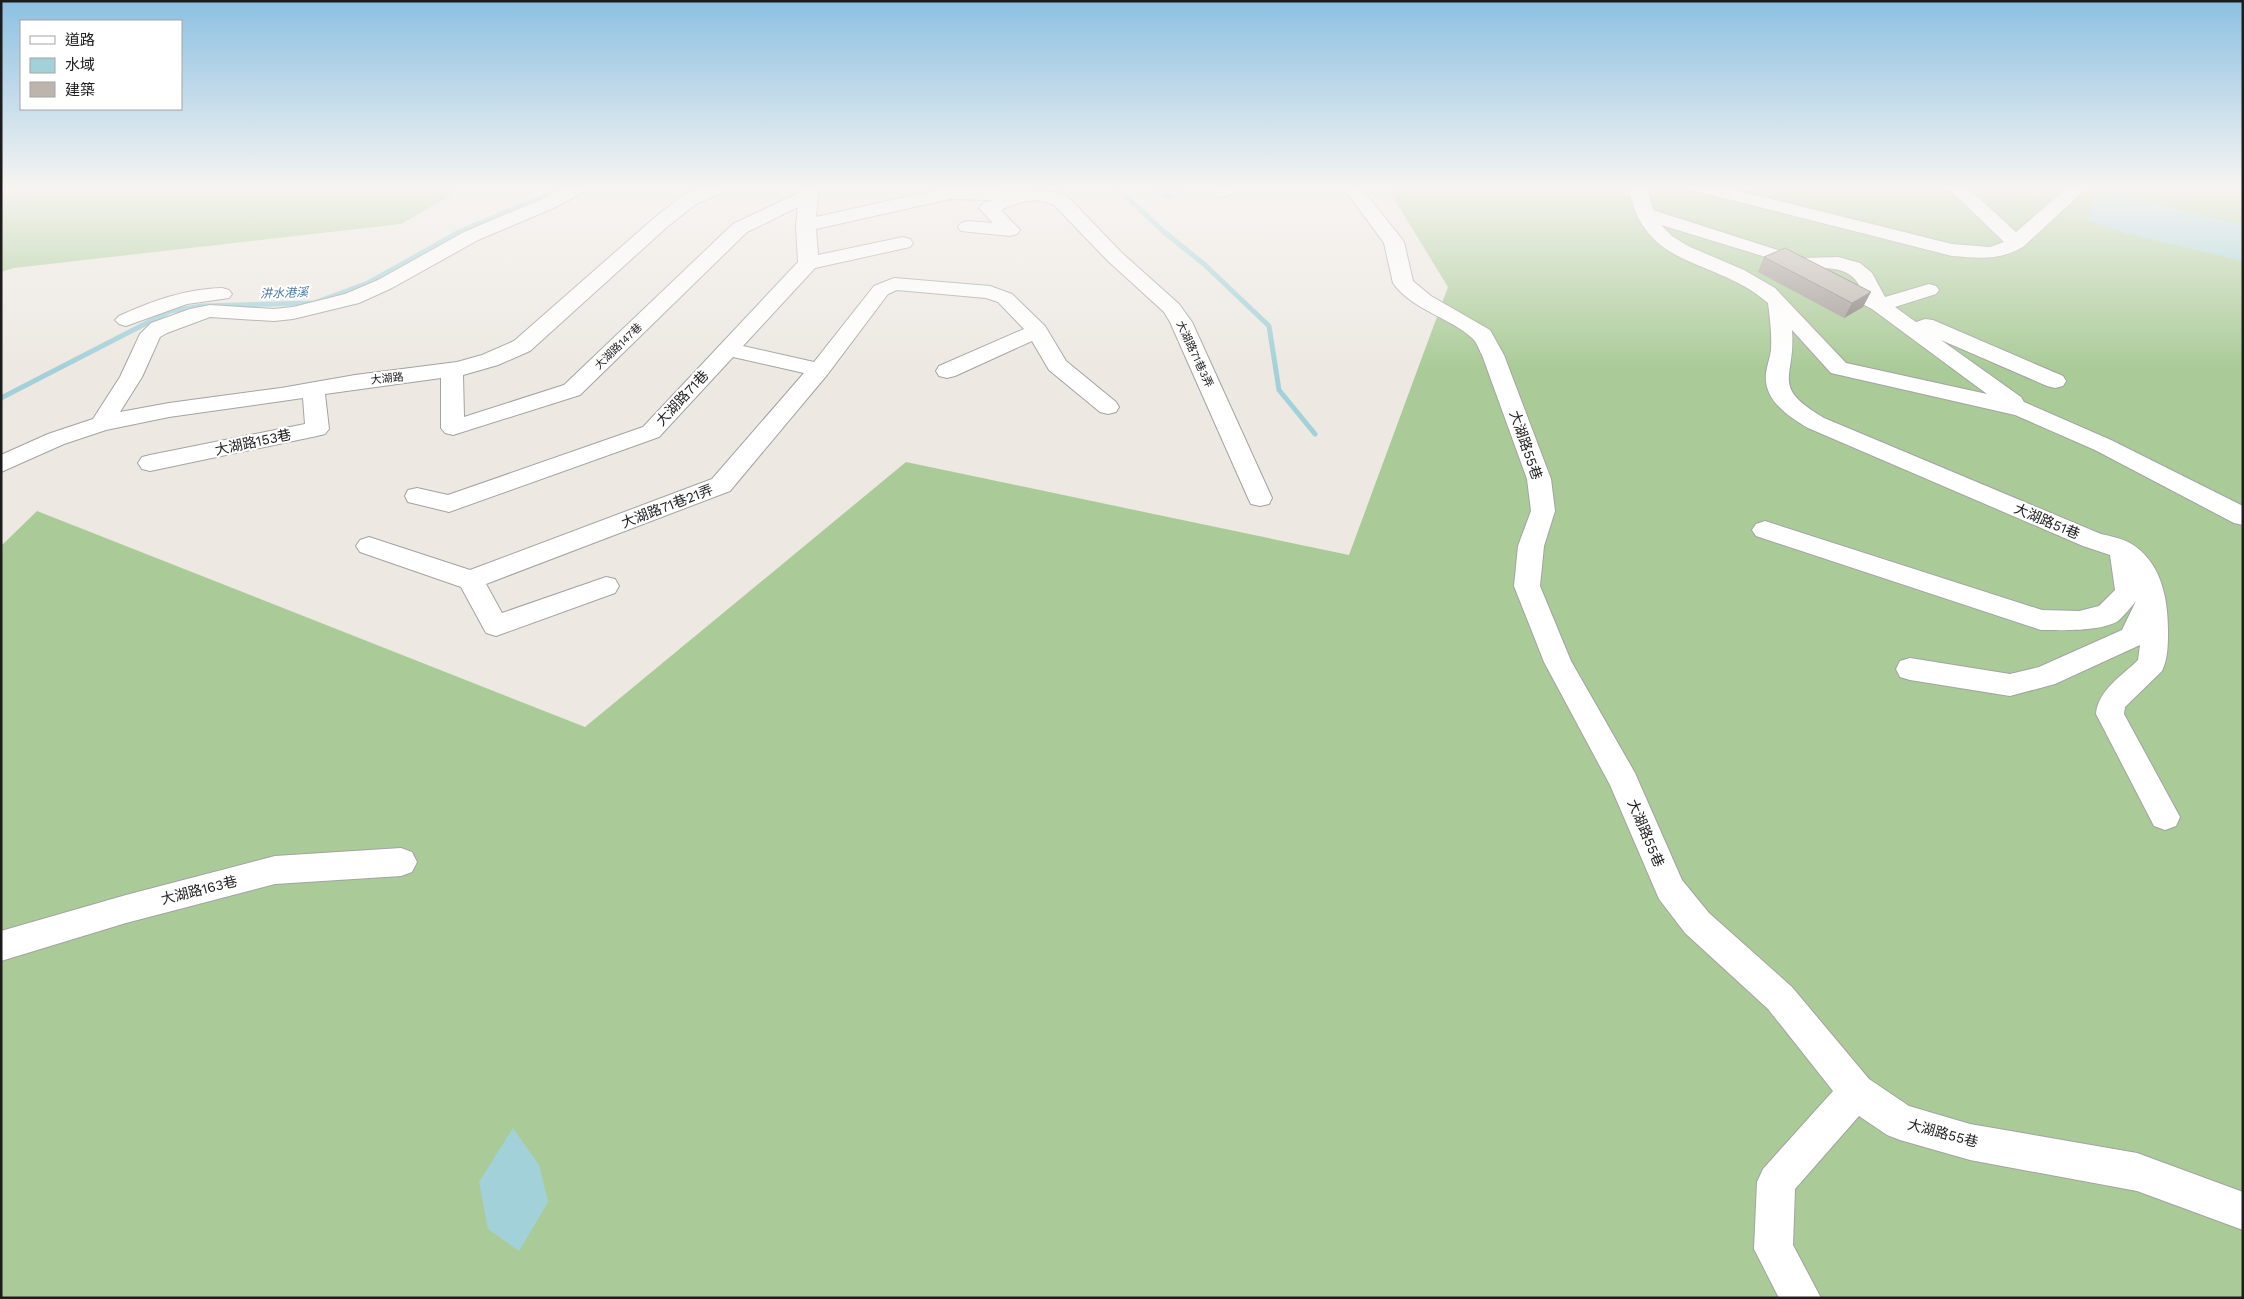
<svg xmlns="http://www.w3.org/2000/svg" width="2244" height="1299" font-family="'Work Sans','Noto Sans TC',sans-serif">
  <rect width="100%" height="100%" fill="#ede8e2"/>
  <path fill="#aacb98" d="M1,186H468L401,224L14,268L1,272Z
    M1386,186H2243V1298H1V546L37,511L585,727L906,462L1349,555L1448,287Z"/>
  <path fill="#a3d1d9" d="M1140,186H1183L1190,191L1169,200Z
    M2110,188L2141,201L2243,225V261L2124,233L2087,221L2094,201Z
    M513,1128L539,1165L548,1202L519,1251L488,1229L479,1182Z"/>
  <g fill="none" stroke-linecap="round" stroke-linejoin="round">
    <path stroke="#a3d1d9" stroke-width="5" d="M1108,186L1119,190L1164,232L1204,264L1269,326L1279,390L1315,434
      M1,398L170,311L202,306L314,303L368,283L459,232L547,195L561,186"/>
    <defs>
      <path id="minor" d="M567,186H589L587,190L556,207L478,240L392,288L359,303L293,319L274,321L210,317L167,333L160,337L142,377L120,412L169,403L281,388L355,375L457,362L482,355L514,341L653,219L682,196L706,186H730L728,190L696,204L667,227L530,351L498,365L463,375L464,417L564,385L733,224L800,192L801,186H819L816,217L950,187L1058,192L1068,197L1122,253L1179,304L1192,322L1272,498L1269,504L1260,506L1251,504L1248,498L1170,322L1164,312L1108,261L1054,205C1036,196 1018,202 1001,210L1020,230L1017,234L1010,236L961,231L958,227L961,223L968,221L993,223L979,208L982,204L992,200L950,199L816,229L818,255L903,237L910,239L913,243L910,247L815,268L743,346L814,362L874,286L894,278L990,286L1012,294L1045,326L1066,361L1116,402L1119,407L1116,412L1108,414L1100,412L1049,370L1032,341L955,376L947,378L939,376L936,371L939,366L1024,329L998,302L986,298L897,290L888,294L827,375L730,491L486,584L502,613L606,577L615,579L619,586L615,593L496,636L486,633L461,587L360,552L356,546L360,540L369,537L470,570L712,479L804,373L733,357L659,437L449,512L408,502L405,496L408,490L417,488L448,495L643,427L798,262L796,225L798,207L747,232L580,395L453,435L445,433L441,428V378L325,394L329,429L325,434L317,436L150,471L142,469L138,463L142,457L150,455L305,424L303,398L169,417L106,430L64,444L1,472V455L48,434L93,419L120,377L140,334L151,323L190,309L210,305L274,309L293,307L345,294L378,280L464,232L542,199Z
        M1219,186H1241C1235,195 1225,198 1215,196L1213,192Z
        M1342,186H1360L1401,238L1404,242L1413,281L1431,296L1490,330L1504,355L1551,479L1555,511L1544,546L1540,586L1571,661L1635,773L1682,880L1709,913L1792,987L1869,1079L1909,1106L1970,1124L2137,1153L2243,1192V1230L2137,1191L1970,1160L1900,1140L1887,1135L1859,1116L1795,1189L1793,1245L1821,1298H1779L1754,1249L1757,1182L1763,1169L1833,1091L1768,1009L1685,933L1659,899L1610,785L1544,662L1514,586L1518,546L1531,511L1527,479L1482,355C1479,350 1477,342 1472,338C1449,317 1412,310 1393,283L1384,243Z
        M1629,186H1647L1653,210L1803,258L1838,257L1860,263L1872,273L1885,297L1929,284L1936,286L1939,290L1936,294L1895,307L1916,322L1925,319L1933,320L2063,376L2066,381L2063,386L2055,388L2047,386L1941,340L2021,397L2024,402L2111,440L2243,506V525L2234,523L2095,450L2015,415L1831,373L1792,330C1796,380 1769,385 1824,418L2101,534C2110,536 2121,538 2130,543C2161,561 2168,598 2168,630C2168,644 2168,659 2162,671L2125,707L2124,714L2180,817L2176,826L2165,830L2154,826L2096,714C2098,690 2122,676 2138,660L2140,645L2055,684L2010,696L1910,680L1900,677L1896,669L1900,661L1910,658L2010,674L2039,667L2122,630L2136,601C2131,607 2124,616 2118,621C2100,632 2061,630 2041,630L1756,536L1752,530L1756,524L1765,521L2042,610L2079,611L2099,606L2115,590L2110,555L2083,546L1808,428C1788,416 1763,400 1766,373C1767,365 1770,358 1771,350C1772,334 1770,319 1768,303C1716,257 1641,270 1629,186ZM1661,225L1782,262L1872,309L1987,394L1846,363L1775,288L1744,270L1688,246L1672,236ZM1824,268C1840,269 1853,272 1860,287Z
        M1690,186H1720L1952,244L1990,247L2004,242L1946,186H1966L2016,232L2069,186H2089L2023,247C1998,261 1980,258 1952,256L1692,190Z
        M222,288L229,290L232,294L229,298L187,304L126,326L119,324L115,320L119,316C152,301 185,289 222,288Z
        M401,848L412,852L417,862L412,872L401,876L275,884L126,923L1,961V931L126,895L275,856Z"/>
    </defs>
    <use href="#minor" stroke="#a3a3a3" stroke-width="2"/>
    <use href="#minor" fill="#fff" fill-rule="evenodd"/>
  </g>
  <path fill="#a39b96" d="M1764,257L1863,307L1844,318L1758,272Z"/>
  <path fill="#847e7a" d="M1871,292L1863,307L1844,318L1852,303Z"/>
  <path fill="#bdb4ae" stroke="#847e7a" d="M1785,248L1871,292L1852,303L1764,257Z"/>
  <linearGradient id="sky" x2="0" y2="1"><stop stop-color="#8cc0e2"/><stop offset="0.51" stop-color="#f7f5f2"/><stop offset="1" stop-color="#f7f5f2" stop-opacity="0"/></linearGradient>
  <rect width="2244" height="368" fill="url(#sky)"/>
  <g text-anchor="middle" stroke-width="4.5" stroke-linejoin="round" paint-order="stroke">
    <g font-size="11" fill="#1c1c1c" stroke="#fff">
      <text transform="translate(618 346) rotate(-44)" y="4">大湖路147巷</text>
      <text transform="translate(1195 354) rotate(65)" y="4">大湖路71巷3弄</text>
      <text transform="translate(387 378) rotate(-6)" y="4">大湖路</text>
    </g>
    <g font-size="12" font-style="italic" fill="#4a7aa0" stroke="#fff">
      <text transform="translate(284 293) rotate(-2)" y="4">汫水港溪</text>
    </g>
    <g font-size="14" fill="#1c1c1c" stroke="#fff">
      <text transform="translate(682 398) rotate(-47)" y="5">大湖路71巷</text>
      <text transform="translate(253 442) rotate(-12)" y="5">大湖路153巷</text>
      <text transform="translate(1526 445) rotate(71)" y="5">大湖路55巷</text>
      <text transform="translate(667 506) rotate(-21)" y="5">大湖路71巷21弄</text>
      <text transform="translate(2047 521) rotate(23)" y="5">大湖路51巷</text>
      <text transform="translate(1646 833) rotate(67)" y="5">大湖路55巷</text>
      <text transform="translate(199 890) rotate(-14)" y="5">大湖路163巷</text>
      <text transform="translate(1943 1133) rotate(15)" y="5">大湖路55巷</text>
    </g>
  </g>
  <rect width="2244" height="1299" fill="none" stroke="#1c1c1c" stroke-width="5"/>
  <rect x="20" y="20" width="162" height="90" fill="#ffffff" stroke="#a4a4a4"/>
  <rect x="30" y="36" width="25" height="8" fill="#ffffff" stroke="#a4a4a4"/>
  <text x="65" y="45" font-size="15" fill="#1c1c1c">道路</text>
  <rect x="30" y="58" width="25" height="15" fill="#a3d1d9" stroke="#a4a4a4"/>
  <text x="65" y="70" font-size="15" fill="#1c1c1c">水域</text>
  <rect x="30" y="82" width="25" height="15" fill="#bdb4ae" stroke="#a4a4a4"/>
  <text x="65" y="95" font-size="15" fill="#1c1c1c">建築</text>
</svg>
